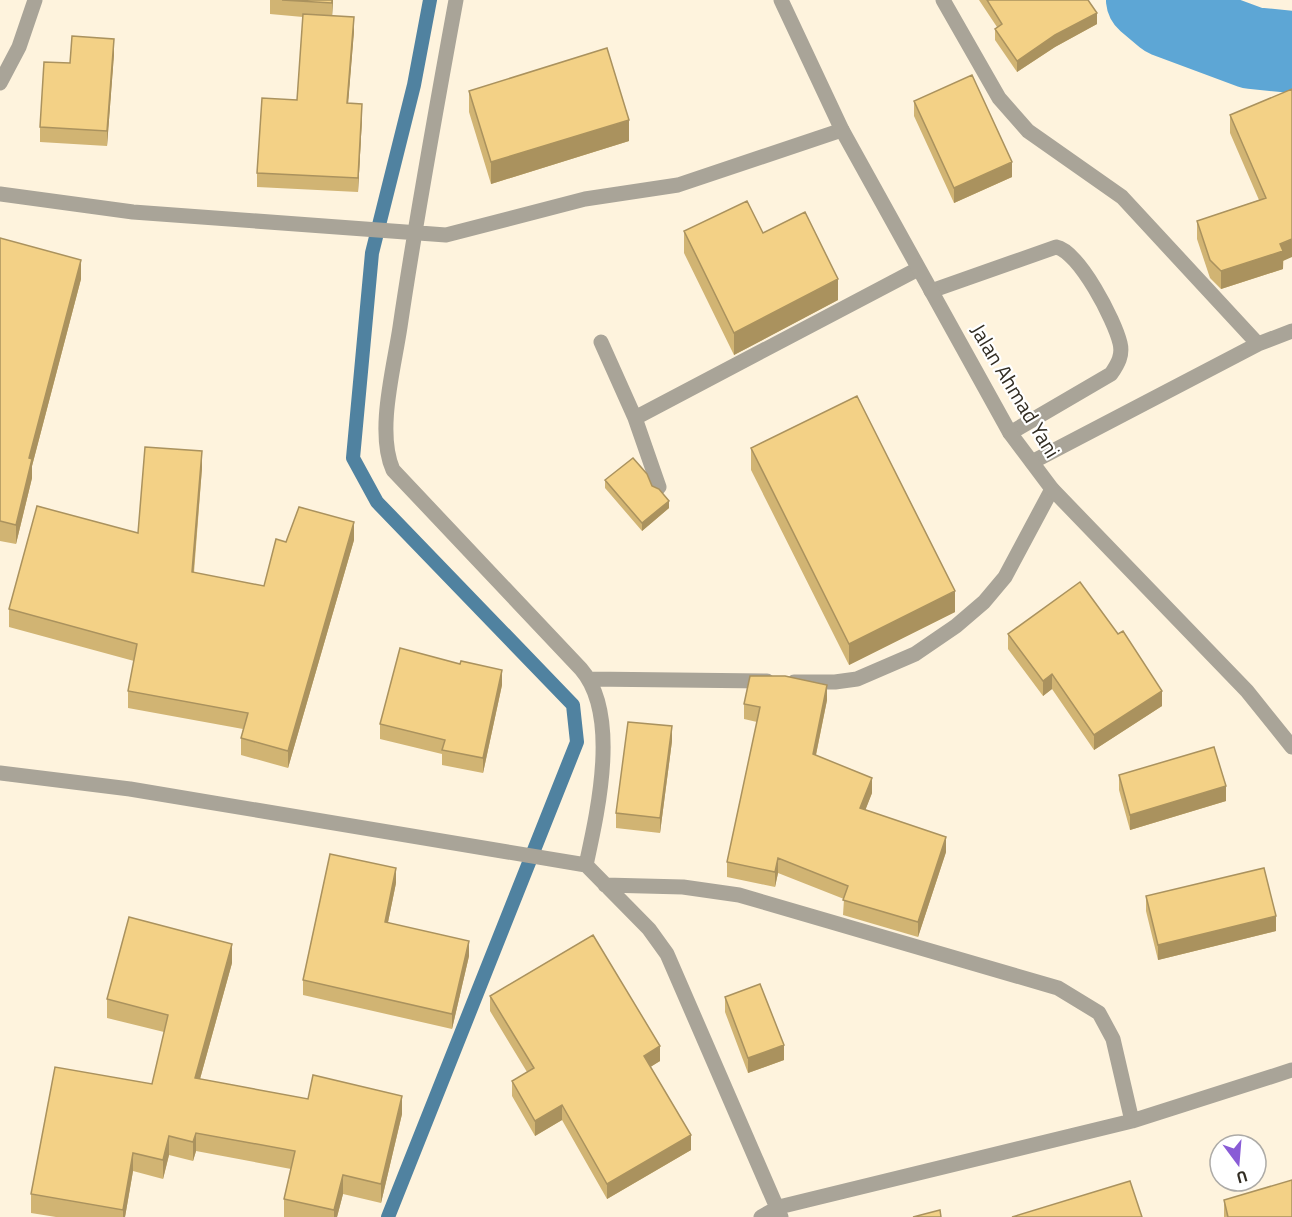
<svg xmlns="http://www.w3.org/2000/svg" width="1292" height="1217" font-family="'Titillium Web',sans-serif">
  <rect width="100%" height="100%" fill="#fef3dd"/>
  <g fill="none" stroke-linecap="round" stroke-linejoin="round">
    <path stroke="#5082a0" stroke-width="14" d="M388,1217L577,742L573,705L377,502L353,458L372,253L414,85L430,0"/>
    <path stroke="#5da6d5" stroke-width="82" d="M1147,0L1166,16L1252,48L1292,52"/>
    <path stroke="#a9a498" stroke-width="15" d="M931,291L1056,247C1079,251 1115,321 1120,343C1123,355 1118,364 1111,374L1010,433"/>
    <path stroke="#a9a498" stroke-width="15" d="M456,0C436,109 416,218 400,327C394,368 376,432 393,470L581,669C620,714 598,810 586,865
      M943,0L999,98L1028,131L1122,197L1258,344
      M0,83L19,47L35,0
      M0,194L133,212L446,235L585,199L678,185L842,130
      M601,342L635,418L659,487
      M635,418L918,269
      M1032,462L1258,344L1292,331
      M589,679L767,681
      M794,682H835L857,679L915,654L956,626L984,602L1005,577L1052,489
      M0,773L130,789L586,865L649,929L667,954L781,1217
      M605,885L683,887L739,895L1058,988L1099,1013L1113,1039L1132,1121
      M761,1217L779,1207L1132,1121L1292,1070"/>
    <path stroke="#a9a498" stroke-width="15" d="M781,0L842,130L1010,433L1052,489L1247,691L1292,747"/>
  </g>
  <path fill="#d1b473" d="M270,0H333L332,16L354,31L348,103L362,118L358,192L257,187V173L297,100L303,17L270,14Z
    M979,0H1088L1097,24L1055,47L1017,72L995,40V29L997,27Z
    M114,54L107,146L40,142V127L70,63Z
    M1292,89L1283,269L1221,289L1210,278L1197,239V221L1259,200L1230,133V115Z
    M469,91L629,141L491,184L469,112Z
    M914,101L1012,177L954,203L914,116Z
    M684,231L838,300L734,355L684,253Z
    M0,238L81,279L32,466V478L16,544L0,541Z
    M751,448L955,612L849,665L751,470Z
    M202,468L194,573L264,586L286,542L354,540L288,768L241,755V738L243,729L128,708V691L134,661L9,627V609L138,533Z
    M605,480L652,486L669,508L642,531L605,488Z
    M1008,634L1162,706L1094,750L1052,689L1043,696L1008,649Z
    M460,664L502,685L483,773L442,765V754L380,739V724Z
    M827,700L816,755L872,793L865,810L946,852L918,937L843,915L844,899L778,873L775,887L727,877V862L757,722L744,719V704Z
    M672,741L660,833L616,828V813Z
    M1119,775L1226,801L1130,830L1119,790Z
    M396,883L388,922L469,956L452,1029L303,995V980Z
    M1146,896L1276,931L1158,960L1146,911Z
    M232,963L200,1079L308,1099L402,1114L381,1203L343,1194L337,1217H284V1199L291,1169L196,1151L193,1161L169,1155L163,1179L133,1171L125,1217H56L31,1213V1194L152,1084L164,1032L107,1018V999Z
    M490,996L660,1061L650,1067L691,1150L607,1199L562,1120L535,1136L512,1096V1081L527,1072L490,1011Z
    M725,997L784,1060L748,1073L725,1012Z
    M1224,1200L1292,1217H1224Z"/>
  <path fill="#aa925e" d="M332,0H333L332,18Z
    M1097,13V24L1055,47L1017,72V61L1055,35Z
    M354,17V31L347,117V103Z
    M114,39V54L107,146V131Z
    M362,104V118L358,192V178Z
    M629,120V141L491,184V162Z
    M1012,162V177L954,203V188Z
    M1292,239V257L1283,261V269L1221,289V271Z
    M81,260V279L32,466V478L16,544V525L29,458Z
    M838,279V300L734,355V333Z
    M202,451V468L192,590V572Z
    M669,501V508L642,531V523Z
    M354,522V540L288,768V751Z
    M955,591V612L849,665V644Z
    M502,670V685L483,773V758Z
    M1052,674V689L1043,696V681Z
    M827,685V700L813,769V754Z
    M1162,691V706L1094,750V735Z
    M672,726V741L660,833V818Z
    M872,778V793L860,824V808Z
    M1226,786V801L1130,830V815Z
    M946,837V852L918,937V922Z
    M778,858V873L775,887V872Z
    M396,868V883L385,937V922Z
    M1276,916V931L1158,960V945Z
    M469,941V956L452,1029V1014Z
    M232,944V963L195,1097V1078Z
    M784,1045V1060L748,1073V1058Z
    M660,1046V1061L644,1071V1056Z
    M402,1096V1114L381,1203V1184Z
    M562,1105V1120L535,1136V1121Z
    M196,1133V1151L193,1161V1142Z
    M691,1135V1150L607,1199V1184Z
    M169,1136V1155L163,1179V1160Z
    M133,1153V1171L125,1217H123V1210Z
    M343,1175V1194L337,1217H334V1210Z"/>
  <path fill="#f3d186" stroke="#aa925e" stroke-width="1.5" d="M282,0H332V3Z
    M987,0H1088L1097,13L1055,35L1017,61L995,29L1002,24Z
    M303,14L354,17L347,103L362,104L358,178L257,173L262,98L297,100Z
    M72,36L114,39L107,131L40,127L44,62L70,63Z
    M607,48L629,120L491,162L469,91Z
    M972,75L1012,162L954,188L914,101Z
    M1292,89V239L1280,244L1283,251L1221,271L1210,260L1197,221L1266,198L1230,115Z
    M747,201L763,233L805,212L838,279L734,333L684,231Z
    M0,238L81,260L29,458L32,459L16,525L0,521Z
    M857,396L955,591L849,644L751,448Z
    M145,447L202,451L192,572L264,586L276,539L286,542L299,507L354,522L288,751L241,738L248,713L128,691L137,644L9,609L37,506L138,533Z
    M633,458L647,474L652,486L659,489L669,501L642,523L605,480Z
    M1080,582L1118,634L1123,631L1162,691L1094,735L1052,674L1043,681L1008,634Z
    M400,648L460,664L461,661L502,670L483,758L442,750L445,740L380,724Z
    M750,676H785L827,685L813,754L872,778L860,808L946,837L918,922L843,900L848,886L778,858L775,872L727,862L760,707L744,704Z
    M628,722L672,726L660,818L616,813Z
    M1214,747L1226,786L1130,815L1119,775Z
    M330,854L396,868L385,922L469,941L452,1014L303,980Z
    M1264,868L1276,916L1158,945L1146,896Z
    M129,917L232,944L195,1078L308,1099L313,1075L402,1096L381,1184L343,1175L334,1210L284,1199L295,1151L196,1133L193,1142L169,1136L163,1160L133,1153L123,1210L31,1194L55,1067L152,1084L168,1015L107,999Z
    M593,935L660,1046L644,1056L691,1135L607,1184L562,1105L535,1121L512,1081L534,1068L490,996Z
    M760,984L784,1045L748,1058L725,997Z
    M1292,1180V1217H1228L1224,1200Z
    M1130,1181L1142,1217H1012Z
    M940,1210L941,1217H913Z"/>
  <g text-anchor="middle" stroke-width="4.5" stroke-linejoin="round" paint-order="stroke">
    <g font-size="21" fill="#322d23" stroke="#fff">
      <text transform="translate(1015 391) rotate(59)" y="7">Jalan Ahmad Yani</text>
    </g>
  </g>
  <g transform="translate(1238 1163) rotate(164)"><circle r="28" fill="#ffffff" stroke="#adaba7" stroke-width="1.5"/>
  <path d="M0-4.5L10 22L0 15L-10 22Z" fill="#895cd6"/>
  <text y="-9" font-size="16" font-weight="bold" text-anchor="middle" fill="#322d23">U</text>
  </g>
</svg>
